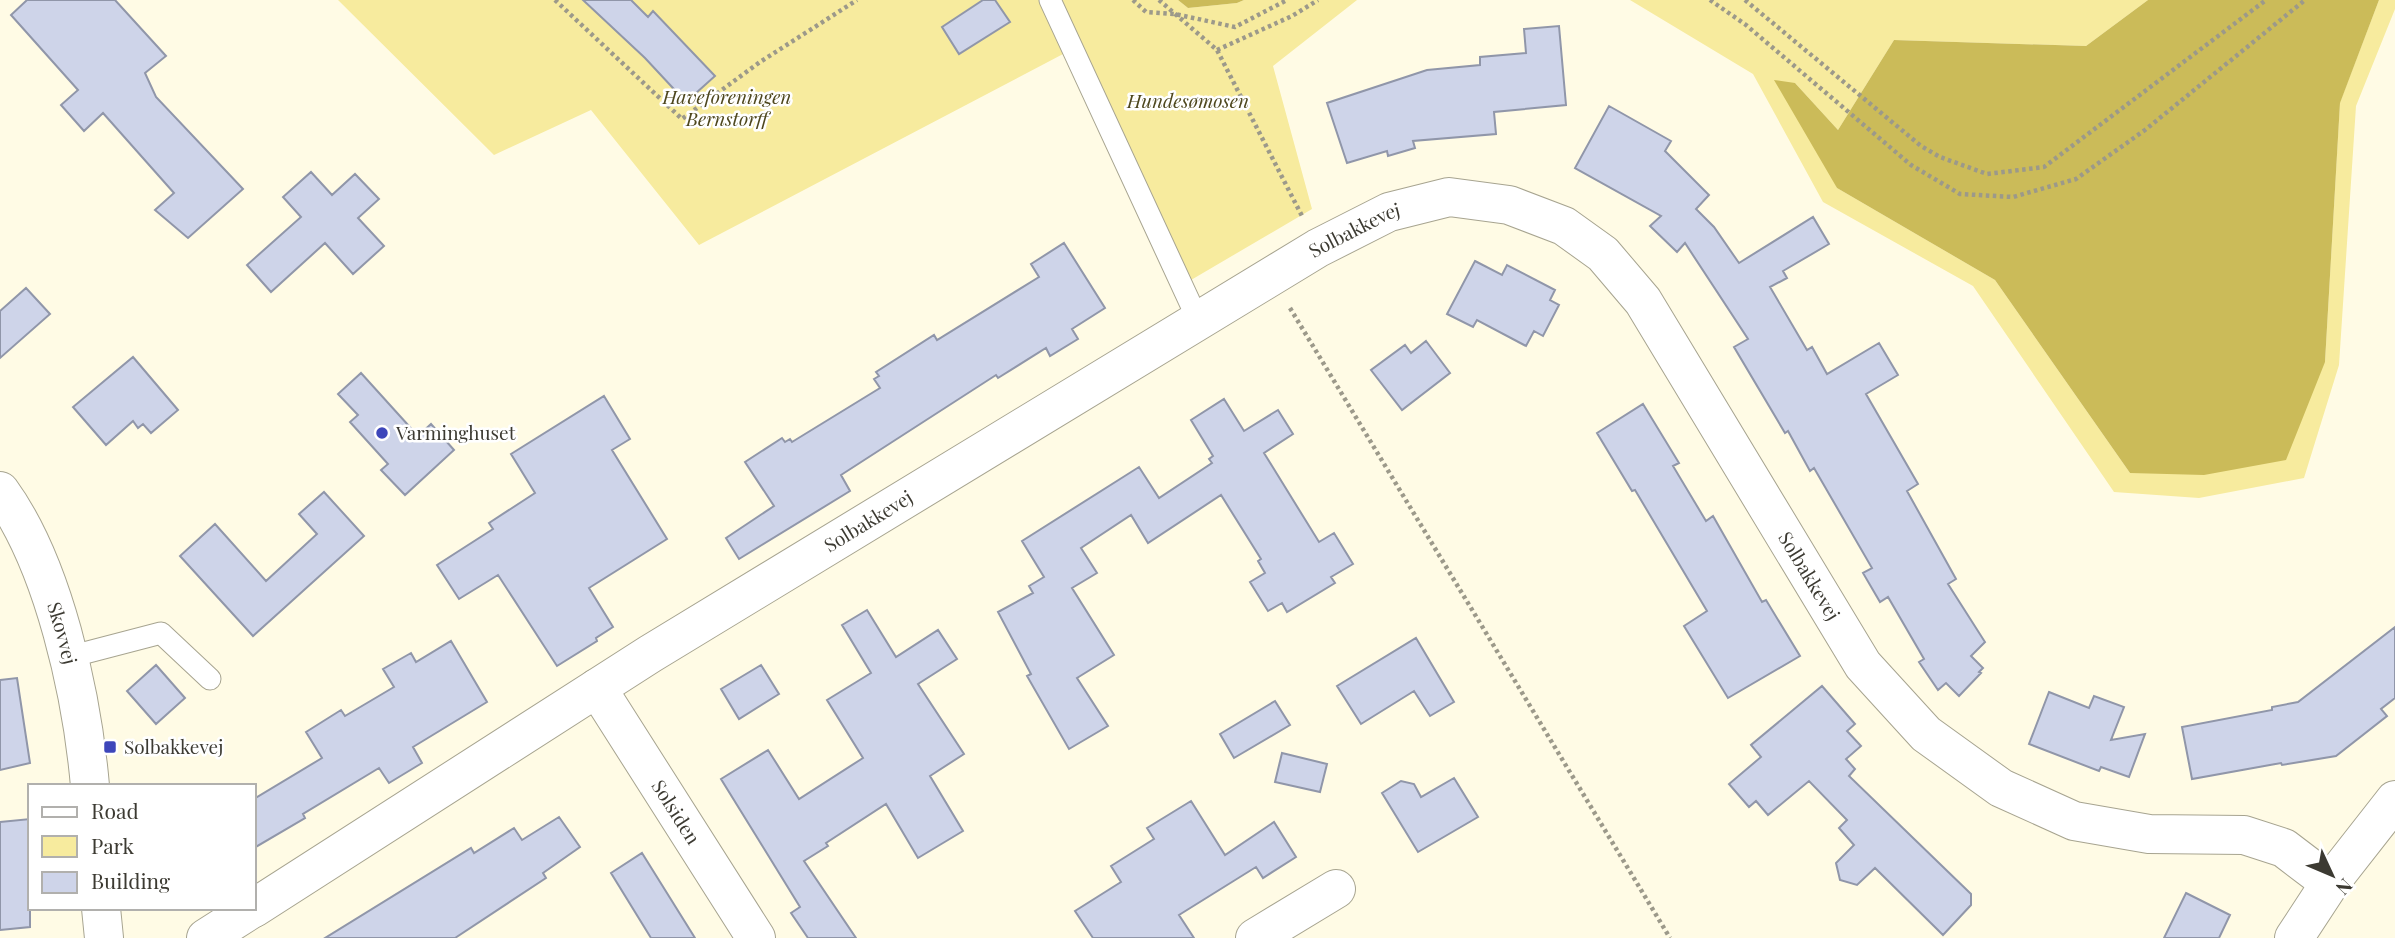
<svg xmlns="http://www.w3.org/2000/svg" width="2395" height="938" font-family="'Playfair Display',serif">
  <rect width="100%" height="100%" fill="#fffbe5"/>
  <path fill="#f7eb9e" d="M338,0H1178L1188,8L1237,3L1244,0H1357L1273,66L1312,209L1174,290L1065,53L699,245L591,110L494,155Z
    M1630,0H2148L2086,46L1894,40L1838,130L1795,83L1837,188L1995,280L2130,473L2325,362L2340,102L2379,0H2395V9L2356,106L2339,365L2304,478L2199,498L2114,492L1973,286L1823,202L1753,74Z"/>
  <path fill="#cbbb59" d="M1178,0H1244L1237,3L1188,8Z
    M2148,0H2379L2340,103L2325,362L2286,460L2204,475L2130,473L1995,280L1837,188L1774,80L1795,83L1838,130L1894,40L2086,46Z"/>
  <path fill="#ced4e9" stroke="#9096a9" stroke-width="2" d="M27,0H115L166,56L145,73L156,97L243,189L188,238L155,210L174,193L103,113L84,131L61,105L78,90L11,15Z
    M583,0H631L648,17L653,11L715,76L686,102L645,58Z
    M983,0H995L1010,22L959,54L942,27Z
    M1559,26L1566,105L1494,112L1496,134L1413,141L1415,148L1388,156L1387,151L1347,163L1327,103L1427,70L1480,65V57L1526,53L1524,29Z
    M1609,106L1671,141L1665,151L1709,195L1696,209L1714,227L1739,263L1813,217L1829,244L1783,271L1787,278L1770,287L1807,350L1812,347L1827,374L1879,343L1898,375L1866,394L1918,484L1907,491L1956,579L1948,584L1985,642L1971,656L1983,668L1979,672L1981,673L1959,696L1946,683L1938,690L1919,662L1924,659L1888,597L1880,602L1863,573L1872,568L1814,468L1810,471L1788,431L1785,433L1734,347L1748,339L1685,243L1677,252L1650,226L1661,216L1575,168Z
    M311,172L332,195L355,174L379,199L358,218L384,246L353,274L325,243L271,292L247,265L301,217L283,197Z
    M1064,243L1105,308L1072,329L1078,339L1050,356L1046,348L998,378L996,375L841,475L850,491L739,559L726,538L774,506L745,462L782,438L785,442L790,439L792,442L880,388L874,379L879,376L876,372L934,335L937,340L1039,277L1031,264Z
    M1475,261L1502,275L1507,265L1555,290L1550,300L1559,305L1543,336L1534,331L1526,346L1477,320L1473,327L1447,314Z
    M26,288L50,314L0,358V311Z
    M1426,341L1450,373L1402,410L1371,370L1405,345L1411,353Z
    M133,357L178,410L151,433L143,424L138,428L133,421L106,445L73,407Z
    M361,373L418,436L431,424L454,450L405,495L381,470L388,464L350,422L358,415L338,394Z
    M604,396L630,439L612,450L667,539L589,588L613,627L596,638L597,641L557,666L498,575L459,599L437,565L493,529L489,523L535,493L511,454Z
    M1224,399L1244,431L1278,410L1293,434L1264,453L1319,542L1334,533L1353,564L1331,577L1335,583L1287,612L1282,603L1268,611L1250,582L1265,573L1258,561L1261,559L1221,495L1148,543L1131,515L1081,548L1097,573L1072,588L1114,655L1077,678L1108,726L1069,749L1027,676L1031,674L998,612L1033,593L1029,586L1044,577L1022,541L1139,467L1159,498L1212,463L1209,459L1213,456L1191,420Z
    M1643,404L1679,463L1673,466L1706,521L1713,516L1762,602L1766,600L1800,656L1728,698L1684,626L1707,611L1635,490L1632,491L1597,433Z
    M324,492L364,536L253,636L180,556L215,524L266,581L317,534L299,514Z
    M867,610L896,657L938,630L957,659L918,684L964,754L930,776L963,831L918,858L886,804L826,843L828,846L804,861L856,938H808L791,913L800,907L721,779L768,750L799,799L863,758L827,700L871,673L842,625Z
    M2395,627V698L2381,709L2387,716L2336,756L2282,765L2281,763L2192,779L2182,727L2272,710V707L2298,702Z
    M1416,638L1454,702L1430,716L1414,691L1361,724L1337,686Z
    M451,641L487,702L413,747L422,763L389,783L379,768L303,814L305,818L254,848V799L322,758L306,732L341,710L345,716L394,687L383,669L411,653L416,662Z
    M156,665L185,698L156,724L127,691Z
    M761,665L779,694L739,719L721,689Z
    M17,678L30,763L0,770V680Z
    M1822,686L1855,724L1847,731L1861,746L1846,759L1855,769L1849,776L1971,894V905L1943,935L1875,868L1857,885L1840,880L1836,863L1854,845L1839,828L1847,820L1809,781L1768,815L1756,801L1749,807L1729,784L1761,757L1751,745Z
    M2049,692L2089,708L2094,696L2124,707L2111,740L2145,734L2129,777L2101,767L2099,771L2029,744Z
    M1275,701L1290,725L1234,758L1220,734Z
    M1282,753L1327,764L1320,792L1275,782Z
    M1454,778L1478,817L1418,852L1382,793L1401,781L1414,784L1421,797Z
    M1191,801L1225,855L1274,822L1296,857L1263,878L1256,867L1179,915L1194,938H1093L1075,911L1121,882L1111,866L1154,839L1147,828Z
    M559,817L580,847L543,873L546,878L455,938H325L471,848L474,853L514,828L522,840Z
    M30,819V927L0,930V822Z
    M642,853L695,938H651L611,873Z
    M2186,893L2230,915L2219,938H2164Z"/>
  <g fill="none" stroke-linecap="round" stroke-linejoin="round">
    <defs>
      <path id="service" d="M1050,0L1198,320
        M69,657L161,633L210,679"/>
      <g id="minor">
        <path id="s1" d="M0,491C54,565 82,695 90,786"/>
        <path id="s2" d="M597,688L756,938"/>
        <path d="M101,908L104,938"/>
        <path id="s3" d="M254,908L650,654L1318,248L1389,212L1449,197L1509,205L1564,226L1603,254L1643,301L1863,665L1926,734L2001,788L2074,821L2149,834L2244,835L2284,848L2330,883"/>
        <path d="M206,938L253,908"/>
        <path d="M1255,938L1336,889"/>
        <path d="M2294,938L2330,883L2395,800"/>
      </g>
    </defs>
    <use href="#service" stroke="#a7a490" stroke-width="23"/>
    <use href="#minor" stroke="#a7a490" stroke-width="40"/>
    <path stroke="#9c998a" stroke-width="4.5" stroke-dasharray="3.5 3.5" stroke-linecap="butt" d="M555,0L682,119L760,62L857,0
      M1133,0L1146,12L1175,14L1235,27L1287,0
      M1159,0L1217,50L1302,216
      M1710,0L1746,25L1911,165L1960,194L2013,197L2076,179L2145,130L2305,0
      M1745,0L1921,146L1940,157L1987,174L2044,167L2266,0
      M1217,50L1292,16L1318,0
      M1290,308L1670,938"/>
    <use href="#service" stroke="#fff" stroke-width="21"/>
    <use href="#minor" stroke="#fff" stroke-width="38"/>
  </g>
  <g fill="#3d46ba" stroke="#fff" stroke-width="2.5">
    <circle cx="382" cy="433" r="7"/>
    <rect x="103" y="740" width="14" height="14" rx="3.5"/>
  </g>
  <g text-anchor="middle" stroke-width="5" stroke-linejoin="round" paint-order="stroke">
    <g font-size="19" font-style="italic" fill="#4e471e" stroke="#fff">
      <text x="727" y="104">Haveforeningen<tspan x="727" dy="22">Bernstorff</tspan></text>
      <text x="1188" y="108">Hundesømosen</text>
    </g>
    <g font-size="19" fill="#3c3a32" stroke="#fff">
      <text dy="7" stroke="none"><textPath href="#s3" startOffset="1293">Solbakkevej</textPath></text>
      <text dy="7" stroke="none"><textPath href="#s3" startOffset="726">Solbakkevej</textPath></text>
      <text dy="7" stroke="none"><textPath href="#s3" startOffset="1944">Solbakkevej</textPath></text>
      <text dy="7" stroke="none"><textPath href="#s1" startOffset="156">Skovvej</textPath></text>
      <text dy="7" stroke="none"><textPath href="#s2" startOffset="147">Solsiden</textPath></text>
    </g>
    <g font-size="19" fill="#3c3a32" stroke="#fff" text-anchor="start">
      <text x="396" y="440">Varminghuset</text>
      <text x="124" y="754">Solbakkevej</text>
    </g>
  </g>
  <rect x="28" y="784" width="228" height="126" fill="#ffffff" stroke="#b1b0ad" stroke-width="2"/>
  <rect x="42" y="807" width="35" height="10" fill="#ffffff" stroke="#b1b0ad" stroke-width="2"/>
  <text x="91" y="819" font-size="21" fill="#3c3a32">Road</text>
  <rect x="42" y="836" width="35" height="21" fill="#f7eb9e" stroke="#b1b0ad" stroke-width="2"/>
  <text x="91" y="854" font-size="21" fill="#3c3a32">Park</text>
  <rect x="42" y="872" width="35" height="21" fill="#ced4e9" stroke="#b1b0ad" stroke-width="2"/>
  <text x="91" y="889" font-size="21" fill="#3c3a32">Building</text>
  <g transform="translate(2332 875) rotate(134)" stroke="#ffffff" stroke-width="5" paint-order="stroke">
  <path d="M0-5L12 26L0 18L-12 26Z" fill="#3c3a32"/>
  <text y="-10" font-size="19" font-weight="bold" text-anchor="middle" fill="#3c3a32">N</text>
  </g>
</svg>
